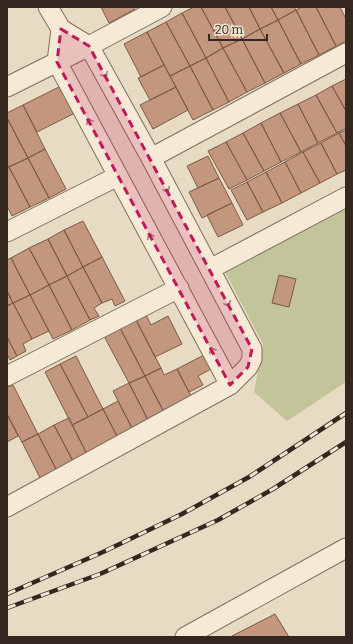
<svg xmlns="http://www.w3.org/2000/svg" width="353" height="644" font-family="Bitter,serif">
  <rect width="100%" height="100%" fill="#e8dbc4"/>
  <path fill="#c2c599" d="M346,205V382L287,421L254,392L263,344L225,272Z"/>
  <path fill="#c2977e" stroke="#7d5845" d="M101,7H134L135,9L109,23Z
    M194,7H201L223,48L206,58L182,13Z
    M201,7H225L242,39L223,48Z
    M225,7H249L260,29L242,39Z
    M249,7H271L278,20L260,29Z
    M271,7H294L296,10L278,20Z
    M302,7H316L336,46L319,55L296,10Z
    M316,7H340L346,19V41L336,46Z
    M296,10L319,55L301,64L278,20Z
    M182,13L206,58L190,66L166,22Z
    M278,20L301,64L284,73L260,29Z
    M166,22L190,66L170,76L147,32Z
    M260,29L284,73L265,83L242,39Z
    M147,32L164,65L141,77L124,44Z
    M242,39L265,83L247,92L223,48Z
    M223,48L247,92L229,102L206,58Z
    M206,58L229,102L213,110L190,66Z
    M164,65L176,87L150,100L138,78Z
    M190,66L213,110L193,120L170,76Z
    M346,79V111L332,86Z
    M61,86L75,113L37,132L23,105Z
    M332,86L346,111V128L337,133L316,95Z
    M176,87L188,110L153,129L140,105Z
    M316,95L337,133L318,143L298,104Z
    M298,104L318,143L301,152L280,113Z
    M23,105L45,149L28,158L7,118V113Z
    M280,113L301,152L281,162L261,123Z
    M7,118L28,158L9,167L7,164Z
    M261,123L281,162L264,171L243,133Z
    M346,130V146L339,133Z
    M243,133L264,171L247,180L226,142Z
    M339,133L346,146V170L337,174L321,143Z
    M226,142L247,180L229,189L208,151Z
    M321,143L337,174L320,183L303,152Z
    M45,149L66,189L49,198L28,158Z
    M303,152L320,183L301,193L285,162Z
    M208,156L219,178L198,188L187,166Z
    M28,158L49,198L30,207L9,167Z
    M285,162L301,193L282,203L266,172Z
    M9,167L30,207L12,216L7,206V168Z
    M266,172L282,203L263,212L247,182Z
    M219,178L232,203L202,218L189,192Z
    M247,182L263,212L247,220L231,190Z
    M232,203L243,225L218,237L207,215Z
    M83,221L102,257L83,267L64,230Z
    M64,230L83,267L67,276L48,239Z
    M48,239L67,276L49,285L29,248Z
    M29,248L49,285L30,295L11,258Z
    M102,257L125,301L115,306L112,299L102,303L83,267Z
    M11,258L30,295L13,303L7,291V260Z
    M83,267L102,303L94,308L99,316L90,320L67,276Z
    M279,275L296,279L289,307L272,303Z
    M67,276L90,320L72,330L49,285Z
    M49,285L72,330L53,339L30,295Z
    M7,291L13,303L7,306Z
    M30,295L49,331L32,339L13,303Z
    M13,303L32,339L23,344L26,351L17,356L7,337V306Z
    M146,315L151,325L168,316L182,344L155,357L136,320Z
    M136,320L161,368L145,376L120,328Z
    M120,328L145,376L129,383L104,336Z
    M7,337L17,356L10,360L7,354Z
    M204,355L211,369L198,376L203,385L189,392L177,369Z
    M76,356L103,409L88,417L60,364Z
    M60,364L88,417L72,425L45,372Z
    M161,368L164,375L177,369L194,402L166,416L145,376Z
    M145,376L166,416L150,424L129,383Z
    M129,383L150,424L134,432L113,391Z
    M13,385L38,434L22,442L7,414V387Z
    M118,401L134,432L119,440L103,409Z
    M103,409L119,440L88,456L72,425Z
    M7,414L18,436L7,442Z
    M69,418L88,456L74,463L54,425Z
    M54,425L74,463L57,471L38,434Z
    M38,434L57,471L41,480L22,442Z
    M275,614L289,637H230Z"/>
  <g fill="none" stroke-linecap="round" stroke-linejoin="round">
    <defs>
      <path id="minor" d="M61,29L57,62L230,385
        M7,87L89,46L162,7
        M151,158L346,53
        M7,232L118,176
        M210,269L346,197
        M7,376L179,288
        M7,507L230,385L248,367L252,359V349L151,158L89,46L61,29L48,7
        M185,637L346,548"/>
    </defs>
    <use href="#minor" stroke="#816e5d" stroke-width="21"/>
    <use href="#minor" stroke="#f4ead6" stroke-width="19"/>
    <defs>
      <path id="rail" d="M7,594L103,552L182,514L249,477L346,413
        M7,608L100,574L218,520L273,489L346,442"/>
    </defs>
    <use href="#rail" stroke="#33271f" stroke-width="4.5"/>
    <use href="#rail" stroke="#f1e6d3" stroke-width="3" stroke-dasharray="9" stroke-linecap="butt"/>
  </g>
  <defs><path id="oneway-chevron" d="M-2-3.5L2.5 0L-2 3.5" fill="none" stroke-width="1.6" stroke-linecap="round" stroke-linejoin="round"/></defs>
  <g stroke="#94887a">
    <use href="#oneway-chevron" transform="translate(105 75) rotate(61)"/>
    <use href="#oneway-chevron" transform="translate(89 121) rotate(-118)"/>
    <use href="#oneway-chevron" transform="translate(167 190) rotate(62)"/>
    <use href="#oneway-chevron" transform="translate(150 236) rotate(-118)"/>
    <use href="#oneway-chevron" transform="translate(228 304) rotate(62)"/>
    <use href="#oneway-chevron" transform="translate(212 350) rotate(-118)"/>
  </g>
  <path fill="#c2185b" fill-opacity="0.2" stroke="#c2185b" stroke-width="3" stroke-dasharray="8 5" stroke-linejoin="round" d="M61,29L89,46L252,349L248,367L230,385L57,62Z"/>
  <rect width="353" height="644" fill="none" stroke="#33271f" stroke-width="16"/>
  <path d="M209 34v6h58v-6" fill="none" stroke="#33271f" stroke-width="2"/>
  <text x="215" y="34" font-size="12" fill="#33271f" stroke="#f1e6d3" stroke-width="3" paint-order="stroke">20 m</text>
</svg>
